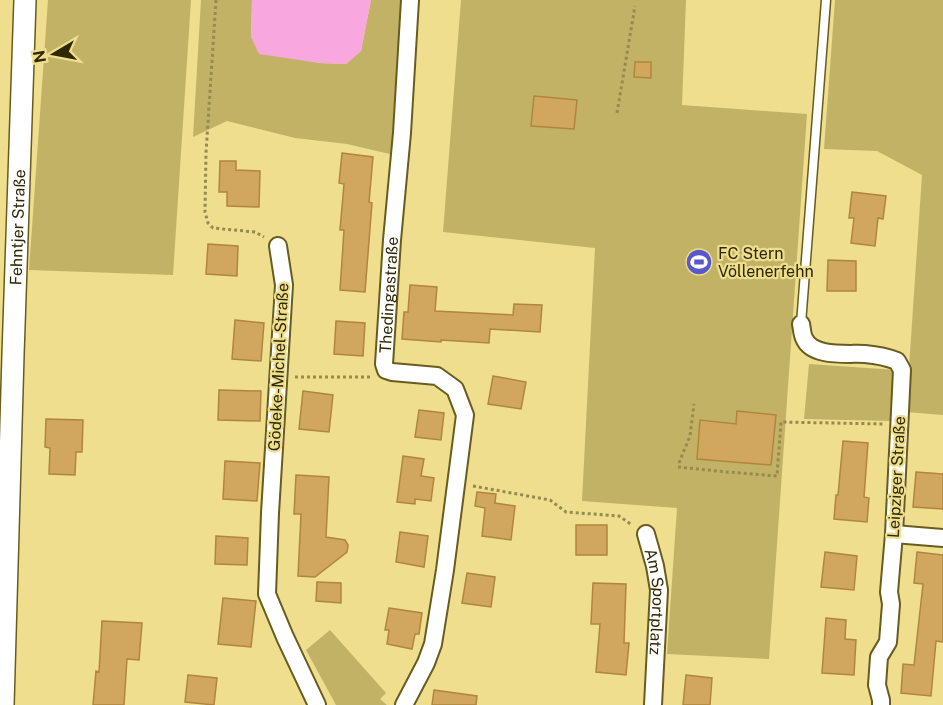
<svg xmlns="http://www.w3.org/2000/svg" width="943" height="705" font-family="'Public Sans',sans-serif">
  <rect width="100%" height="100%" fill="#eede8d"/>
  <path fill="#c1b266" d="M48,0H191L173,275L29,270Z
    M201,0H252L251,37L319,63L346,64L361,51L371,0H403L394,155L347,144L295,138L227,121L193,137Z
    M461,0H686L682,105L807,114L769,659L667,654L677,508L582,501L595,248L443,232Z
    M835,0H943V415L906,412L922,175L877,151L824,149Z
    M809,364L896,370L890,421L804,419Z
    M330,630L386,693L380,699L387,705H336L306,650Z"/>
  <path fill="#f8a7df" d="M252,0H371L361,51L346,64L319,63L259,54L251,37Z"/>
  <path fill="#d1a65e" stroke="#b0863e" stroke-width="1.5" d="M635,62H651V78L634,77Z
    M534,96L577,100L574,129L531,126Z
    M342,153L373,157L369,202L372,203L365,292L340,290L344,230H340L344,184L339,183Z
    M220,161H236V170L260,171L259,207L227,206V192H219Z
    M852,192L886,196L883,219L878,218L875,246L851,243L854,218H849Z
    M208,244L238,246L237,276L206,274Z
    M828,260L856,261V291H827Z
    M410,285L437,287L435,311L513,315L514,304L542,305L540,332L490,329L489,343L441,340V342L402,339L404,312H408Z
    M235,320L264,323L261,361L232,359Z
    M336,321L365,323L363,356L334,354Z
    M493,376L526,382L521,409L488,404Z
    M219,390L261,391L260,421L218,420Z
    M303,391L333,395L329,432L299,429Z
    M419,410L444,413L441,440L415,437Z
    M737,411L776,415L771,465L697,459L700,420L736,424Z
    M46,419L83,420L82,452H76L75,475L49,474L50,448L45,447Z
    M843,441L868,443L864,497L869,498L867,522L834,519L836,495H838Z
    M403,456L424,459L421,476L434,478L431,501L415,499V504L397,502Z
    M225,461L260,463L257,501L223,499Z
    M916,472L943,474V509L913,507Z
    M296,475L329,477L326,537L345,540L348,545L347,552L315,577L298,576L301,514H294Z
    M477,492L496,494L495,503L515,506L511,540L482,536L485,508L475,506Z
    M576,525H607V555H576Z
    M400,532L428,536L424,567L396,562Z
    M216,536L248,538L247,565L215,564Z
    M825,552L857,556L854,590L821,587Z
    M917,552L943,555V642L936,641L931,696L901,693L903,664L914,665L923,584L914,583Z
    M467,573L495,577L491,607L462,603Z
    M317,582L341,583V603L316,601Z
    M593,583L626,584L624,643H629L626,675L596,672L600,624H591Z
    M223,598L256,601L251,647L218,644Z
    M389,608L422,613L419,634H415L412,649L387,644L389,630H385Z
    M826,618L846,620L845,639L856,640L854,675L822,673Z
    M102,621L142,623L139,660L127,659L124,705H93L96,671L99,672Z
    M188,675L217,678L214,705L185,702Z
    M686,675L712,678L710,705H683Z
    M434,690L477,696L476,705H432Z"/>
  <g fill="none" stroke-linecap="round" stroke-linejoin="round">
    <defs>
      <path id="service" d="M801,324L826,0"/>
      <g id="minor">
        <path d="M278,246L284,285L270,513L267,594L285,637L317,705"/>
        <path d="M801,324C802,328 802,334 804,338C812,358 848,353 865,354C876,355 887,357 897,361L902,370L894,534L889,592L891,604L888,642L879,657L877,685L881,700V705"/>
        <path id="s1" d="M646,534L655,566L659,590L653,705"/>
        <path d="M894,534L943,538"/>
        <path id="s2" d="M404,705L426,663L433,644L445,570L465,415L455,389L437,376L392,372L386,370L384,364L392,240L402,133L410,0"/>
      </g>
      <g id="tertiary">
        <path id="s3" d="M3,705L13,355L25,0"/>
      </g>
    </defs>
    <use href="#service" stroke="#685c1e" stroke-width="11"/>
    <use href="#minor" stroke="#685c1e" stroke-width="20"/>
    <use href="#tertiary" stroke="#685c1e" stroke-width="24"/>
    <path stroke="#968a4e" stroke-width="3" stroke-dasharray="3 3" stroke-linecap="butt" d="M216,0L206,153L205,212L208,223L213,228L255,232L264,237
      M617,113L635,6
      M295,377H372
      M679,463L690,436L694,404
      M678,467L727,472L777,476L781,422L884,424
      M473,486L550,500L566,512L619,516L632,525"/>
    <use href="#service" stroke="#fff" stroke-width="8"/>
    <use href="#minor" stroke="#fff" stroke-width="16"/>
    <use href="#tertiary" stroke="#fff" stroke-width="21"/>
  </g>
  <defs>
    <symbol id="stadium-disc" viewBox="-11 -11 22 22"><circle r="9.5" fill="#5857ce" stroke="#eede8d"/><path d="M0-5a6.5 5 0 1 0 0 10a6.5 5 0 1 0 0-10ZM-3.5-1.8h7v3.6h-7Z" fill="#fff"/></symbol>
  </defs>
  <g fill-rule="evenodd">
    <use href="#stadium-disc" x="684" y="247" width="30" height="30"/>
  </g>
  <g text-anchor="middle" stroke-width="4.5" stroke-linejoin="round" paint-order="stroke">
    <g font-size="16" fill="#2e2805" stroke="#eede8d">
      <text dy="6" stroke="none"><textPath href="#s3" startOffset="478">Fehntjer Straße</textPath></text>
      <text dy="6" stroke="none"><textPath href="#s2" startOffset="476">Thedingastraße</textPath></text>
      <text transform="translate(278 367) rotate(-87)" y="6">Gödeke-Michel-Straße</text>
      <text transform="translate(896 477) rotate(-87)" y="6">Leipziger Straße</text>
      <text dy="6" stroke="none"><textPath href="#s1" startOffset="69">Am Sportplatz</textPath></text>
    </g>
    <g font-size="16" fill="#2e2805" stroke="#eede8d" text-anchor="start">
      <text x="718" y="259">FC Stern<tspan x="718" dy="18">Völlenerfehn</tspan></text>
    </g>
  </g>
  <g transform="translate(54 54) rotate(260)" stroke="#eede8d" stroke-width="4.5" paint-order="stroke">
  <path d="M0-4.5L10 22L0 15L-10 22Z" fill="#2e2805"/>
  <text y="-9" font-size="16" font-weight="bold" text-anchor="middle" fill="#2e2805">N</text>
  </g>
</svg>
